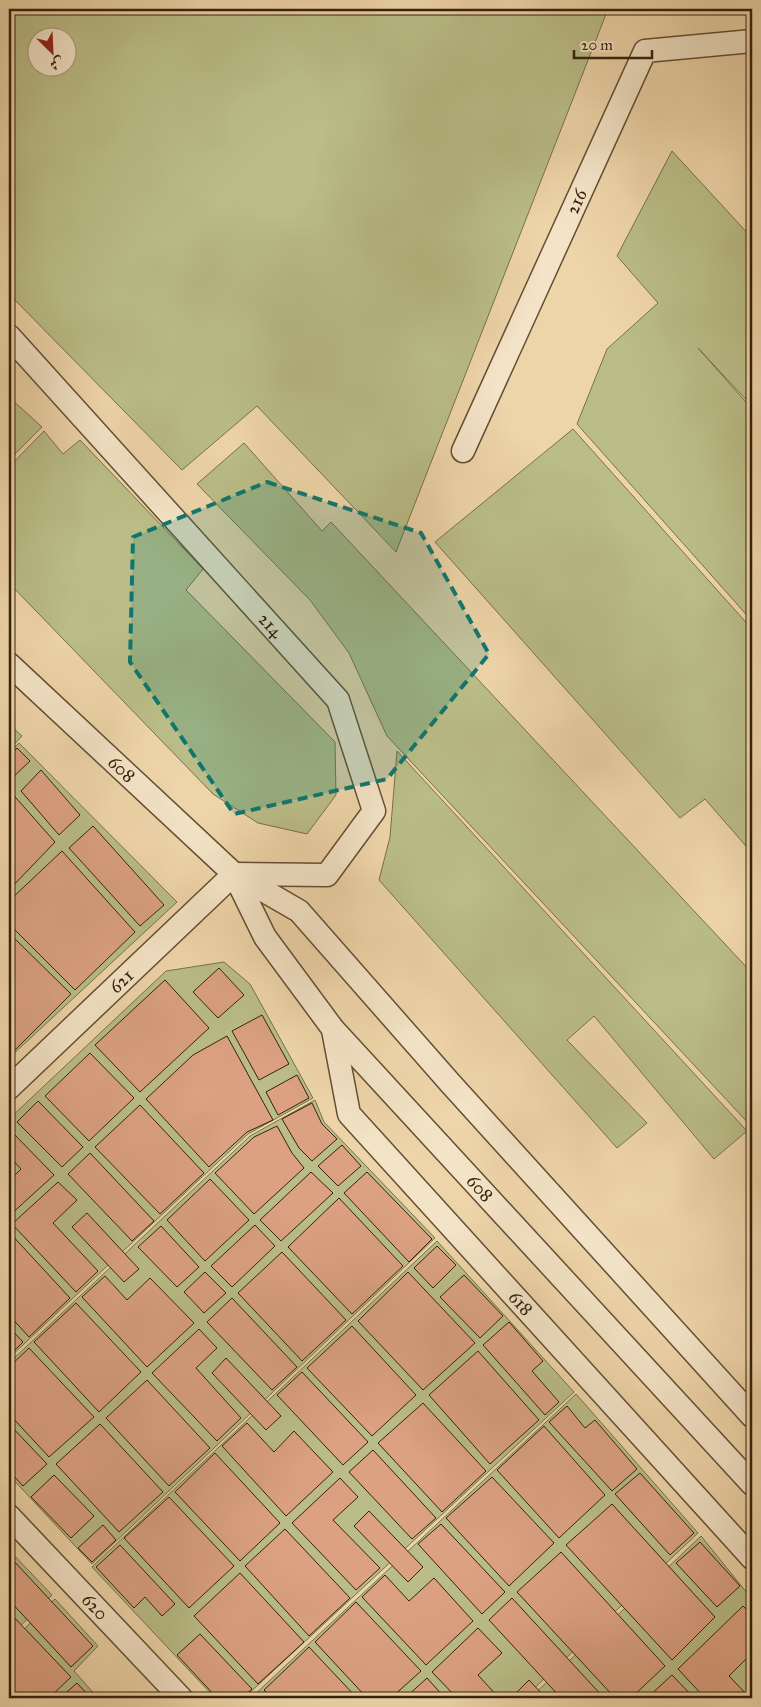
<svg xmlns="http://www.w3.org/2000/svg" width="761" height="1707" font-family="'IM FELL Great Primer',Amiri,serif">
  <rect width="100%" height="100%" fill="#eed5a9"/>
  <filter id="stains"><feTurbulence type="fractalNoise" baseFrequency=".004" numOctaves="4"/><feColorMatrix values="0 0 0 0 .2 0 0 0 0 .09 0 0 0 0 .02 0 0 0 .5 -.17"/></filter>
  <radialGradient id="worn" r=".72"><stop offset=".6" stop-color="#630" stop-opacity="0"/><stop offset="1" stop-color="#630" stop-opacity=".3"/></radialGradient>
  <path fill="#babd87" stroke="#78704a" fill-rule="evenodd" d="M9,9H608L396,552L257,406L182,470L9,294ZM38,38H68V68H38Z
    M672,151L752,238V406L698,348L752,409V621L577,424L607,349L658,303L617,256Z
    M9,397L42,427L9,460Z
    M573,429L752,629V853L705,799L680,818L435,542Z
    M44,431L63,454L80,440L203,569L186,590L335,742L336,795L307,834L258,823L213,794L9,583V467Z
    M244,443L322,531L331,522L752,973V1124L750,1125L387,736L349,653L310,600L197,484Z
    M9,724L22,736L9,750Z
    M19,743L177,902L9,1058V753Z
    M397,751L747,1131L714,1159L594,1016L567,1040L647,1123L617,1148L379,880L390,837Z
    M224,962L250,984L313,1098L248,1134L9,1358V1119L166,971Z
    M315,1100L324,1122L435,1238L92,1564L9,1475V1363L250,1136Z
    M437,1241L574,1392L244,1698H215L92,1567Z
    M576,1394L698,1533L524,1698H251Z
    M701,1536L752,1599V1698H530Z
    M9,1550L52,1595L9,1637Z
    M55,1599L98,1646L74,1671L98,1698H9V1644Z"/>
  <path fill="#dba181" stroke="#35220d" d="M17,748L30,761L9,781V757Z
    M41,770L80,815L59,835L21,791Z
    M9,790L55,842L9,890Z
    M93,826L164,905L140,926L69,848Z
    M62,851L135,932L75,990L9,924V901Z
    M9,933L71,994L10,1055L9,1054Z
    M219,968L244,995L218,1018L193,992Z
    M165,980L209,1028L140,1092L95,1045Z
    M262,1015L289,1064L259,1080L232,1031Z
    M227,1036L273,1120L247,1132L209,1167L146,1099L193,1055Z
    M90,1053L134,1098L89,1141L45,1096Z
    M297,1075L309,1098L278,1115L266,1092Z
    M38,1101L83,1147L62,1167L17,1122Z
    M312,1103L322,1124L337,1139L312,1161L299,1148L282,1119Z
    M140,1105L204,1173L160,1214L95,1147Z
    M277,1126L292,1153L304,1168L254,1214L215,1173L254,1137Z
    M9,1129L54,1175L9,1216V1181L21,1169L9,1156Z
    M342,1145L361,1166L338,1186L318,1166Z
    M90,1153L154,1221L132,1241L68,1174Z
    M311,1172L333,1193L281,1241L260,1220Z
    M367,1172L432,1239L409,1262L344,1193Z
    M210,1179L249,1220L205,1261L167,1220Z
    M58,1182L77,1200L53,1223L98,1271L76,1292L12,1224Z
    M339,1198L403,1266L352,1314L288,1247Z
    M87,1213L139,1269L124,1282L72,1227Z
    M255,1225L275,1246L232,1287L211,1266Z
    M161,1226L199,1267L177,1287L138,1247Z
    M9,1232L70,1298L29,1337L9,1315Z
    M437,1246L456,1265L433,1288L414,1268Z
    M282,1252L346,1320L302,1361L238,1293Z
    M205,1272L226,1293L204,1313L184,1292Z
    M408,1272L475,1343L423,1390L358,1321Z
    M464,1275L503,1316L480,1338L440,1297Z
    M105,1276L127,1300L150,1278L194,1323L147,1367L82,1297Z
    M232,1298L297,1367L272,1390L207,1322Z
    M76,1303L141,1372L99,1412L34,1342Z
    M509,1322L543,1361L532,1371L559,1402L545,1415L483,1345Z
    M352,1326L416,1395L372,1436L307,1368Z
    M9,1327L23,1342L9,1356Z
    M199,1329L217,1348L196,1368L241,1418L217,1441L152,1373Z
    M29,1348L94,1417L49,1457L9,1414V1367Z
    M478,1351L539,1420L490,1464L429,1395Z
    M226,1358L281,1416L266,1430L212,1373Z
    M302,1372L368,1442L343,1465L277,1395Z
    M147,1380L210,1448L169,1486L106,1418Z
    M423,1403L486,1471L442,1512L378,1443Z
    M567,1406L585,1428L595,1420L637,1469L612,1491L549,1422Z
    M247,1423L274,1452L294,1431L333,1472L286,1516L222,1446Z
    M9,1424L47,1464L23,1486L9,1471Z
    M100,1424L163,1492L119,1532L56,1464Z
    M544,1426L605,1495L559,1538L497,1470Z
    M373,1450L436,1518L412,1539L349,1472Z
    M215,1453L280,1523L240,1561L175,1492Z
    M640,1473L694,1533L670,1555L615,1494Z
    M54,1475L94,1516L71,1538L31,1497Z
    M492,1477L554,1543L509,1586L446,1518Z
    M340,1478L358,1497L333,1520L380,1568L356,1590L292,1523Z
    M169,1497L234,1566L189,1608L124,1538Z
    M612,1504L715,1617L672,1660L566,1545Z
    M369,1511L423,1567L408,1582L354,1526Z
    M441,1524L505,1592L482,1614L418,1544Z
    M103,1525L116,1540L92,1562L78,1548Z
    M285,1529L350,1598L309,1636L245,1566Z
    M700,1542L740,1586L717,1607L676,1563Z
    M120,1545L175,1604L162,1616L145,1597L134,1608L96,1567Z
    M561,1552L665,1666L631,1698H615L517,1592Z
    M12,1559L93,1646L71,1667L9,1600V1563Z
    M240,1573L304,1642L258,1684L194,1616Z
    M385,1575L409,1601L434,1578L473,1621L426,1665L362,1597Z
    M512,1598L604,1698H561L489,1620Z
    M356,1602L421,1671L391,1698H367L315,1642Z
    M743,1606L752,1615V1653L729,1676L750,1698H705L678,1669Z
    M9,1612L71,1677L49,1698H9Z
    M478,1628L502,1653L478,1675L499,1698H457L432,1672Z
    M200,1634L252,1689L242,1698H217L177,1655Z
    M309,1647L357,1698H272L264,1690Z
    M672,1675L694,1698H647Z
    M427,1678L445,1698H405Z
    M529,1680L546,1698H518L515,1694Z
    M77,1683L91,1698H60Z"/>
  <g fill="none" stroke-linecap="round" stroke-linejoin="round">
    <defs>
      <g id="minor">
        <path id="s1" d="M9,336L338,700L374,811L327,875L234,874"/>
        <path id="s2" d="M463,451L645,51L752,41"/>
        <path id="s3" d="M9,664L234,874L265,937L333,1029L752,1484"/>
        <path d="M235,874L299,911L451,1084L752,1416"/>
        <path id="s4" d="M333,1030L349,1114L752,1558"/>
        <path id="s5" d="M9,1088L234,874"/>
        <path id="s6" d="M9,1516L181,1698"/>
      </g>
    </defs>
    <use href="#minor" stroke="#634f34" stroke-width="25"/>
    <use href="#minor" stroke="#f4e4c7" stroke-width="22"/>
  </g>
  <path fill="#0f766e" fill-opacity="0.2" stroke="#0f766e" stroke-width="4" stroke-dasharray="10 6" stroke-linejoin="round" d="M267,482L421,533L489,654L387,779L234,814L130,662L133,537Z"/>
  <g text-anchor="middle" stroke-width="5" stroke-linejoin="round" paint-order="stroke">
    <g font-size="18" fill="#35220d" stroke="#f4e4c7">
      <text dy="6" stroke="none"><textPath href="#s2" startOffset="274">216</textPath></text>
      <text dy="6" stroke="none"><textPath href="#s1" startOffset="390">214</textPath></text>
      <text dy="6" stroke="none"><textPath href="#s3" startOffset="154">608</textPath></text>
      <text dy="6" stroke="none"><textPath href="#s5" startOffset="155">621</textPath></text>
      <text dy="6" stroke="none"><textPath href="#s3" startOffset="709">608</textPath></text>
      <text dy="6" stroke="none"><textPath href="#s4" startOffset="341">618</textPath></text>
      <text dy="6" stroke="none"><textPath href="#s6" startOffset="125">620</textPath></text>
    </g>
  </g>
  <rect width="761" height="1707" fill="none" stroke="#eed5a9" stroke-width="30"/>
  <rect x="10" y="10" width="741" height="1687" fill="none" stroke="#35220d" stroke-width="2.5"/>
  <rect x="15" y="15" width="731" height="1677" fill="none" stroke="#35220d"/>
  <g transform="translate(52 52) rotate(156)"><circle r="24" fill="#f4e4c7" stroke="#a8967d"/>
  <path d="M0-4L9 19L0 12L-9 19Z" fill="#8f2418"/>
  <text y="-8" font-size="14" font-weight="bold" text-anchor="middle" fill="#35220d">ش</text>
  </g>
  <path d="M574 50v8h78v-8" fill="none" stroke="#35220d" stroke-width="2.5"/>
  <text x="581" y="50" font-size="15" fill="#35220d" stroke="#f4e4c7" stroke-width="4" paint-order="stroke">20 m</text>
  <rect width="100%" height="100%" filter="url(#stains)"/>
  <rect width="100%" height="100%" fill="url(#worn)"/>
</svg>
